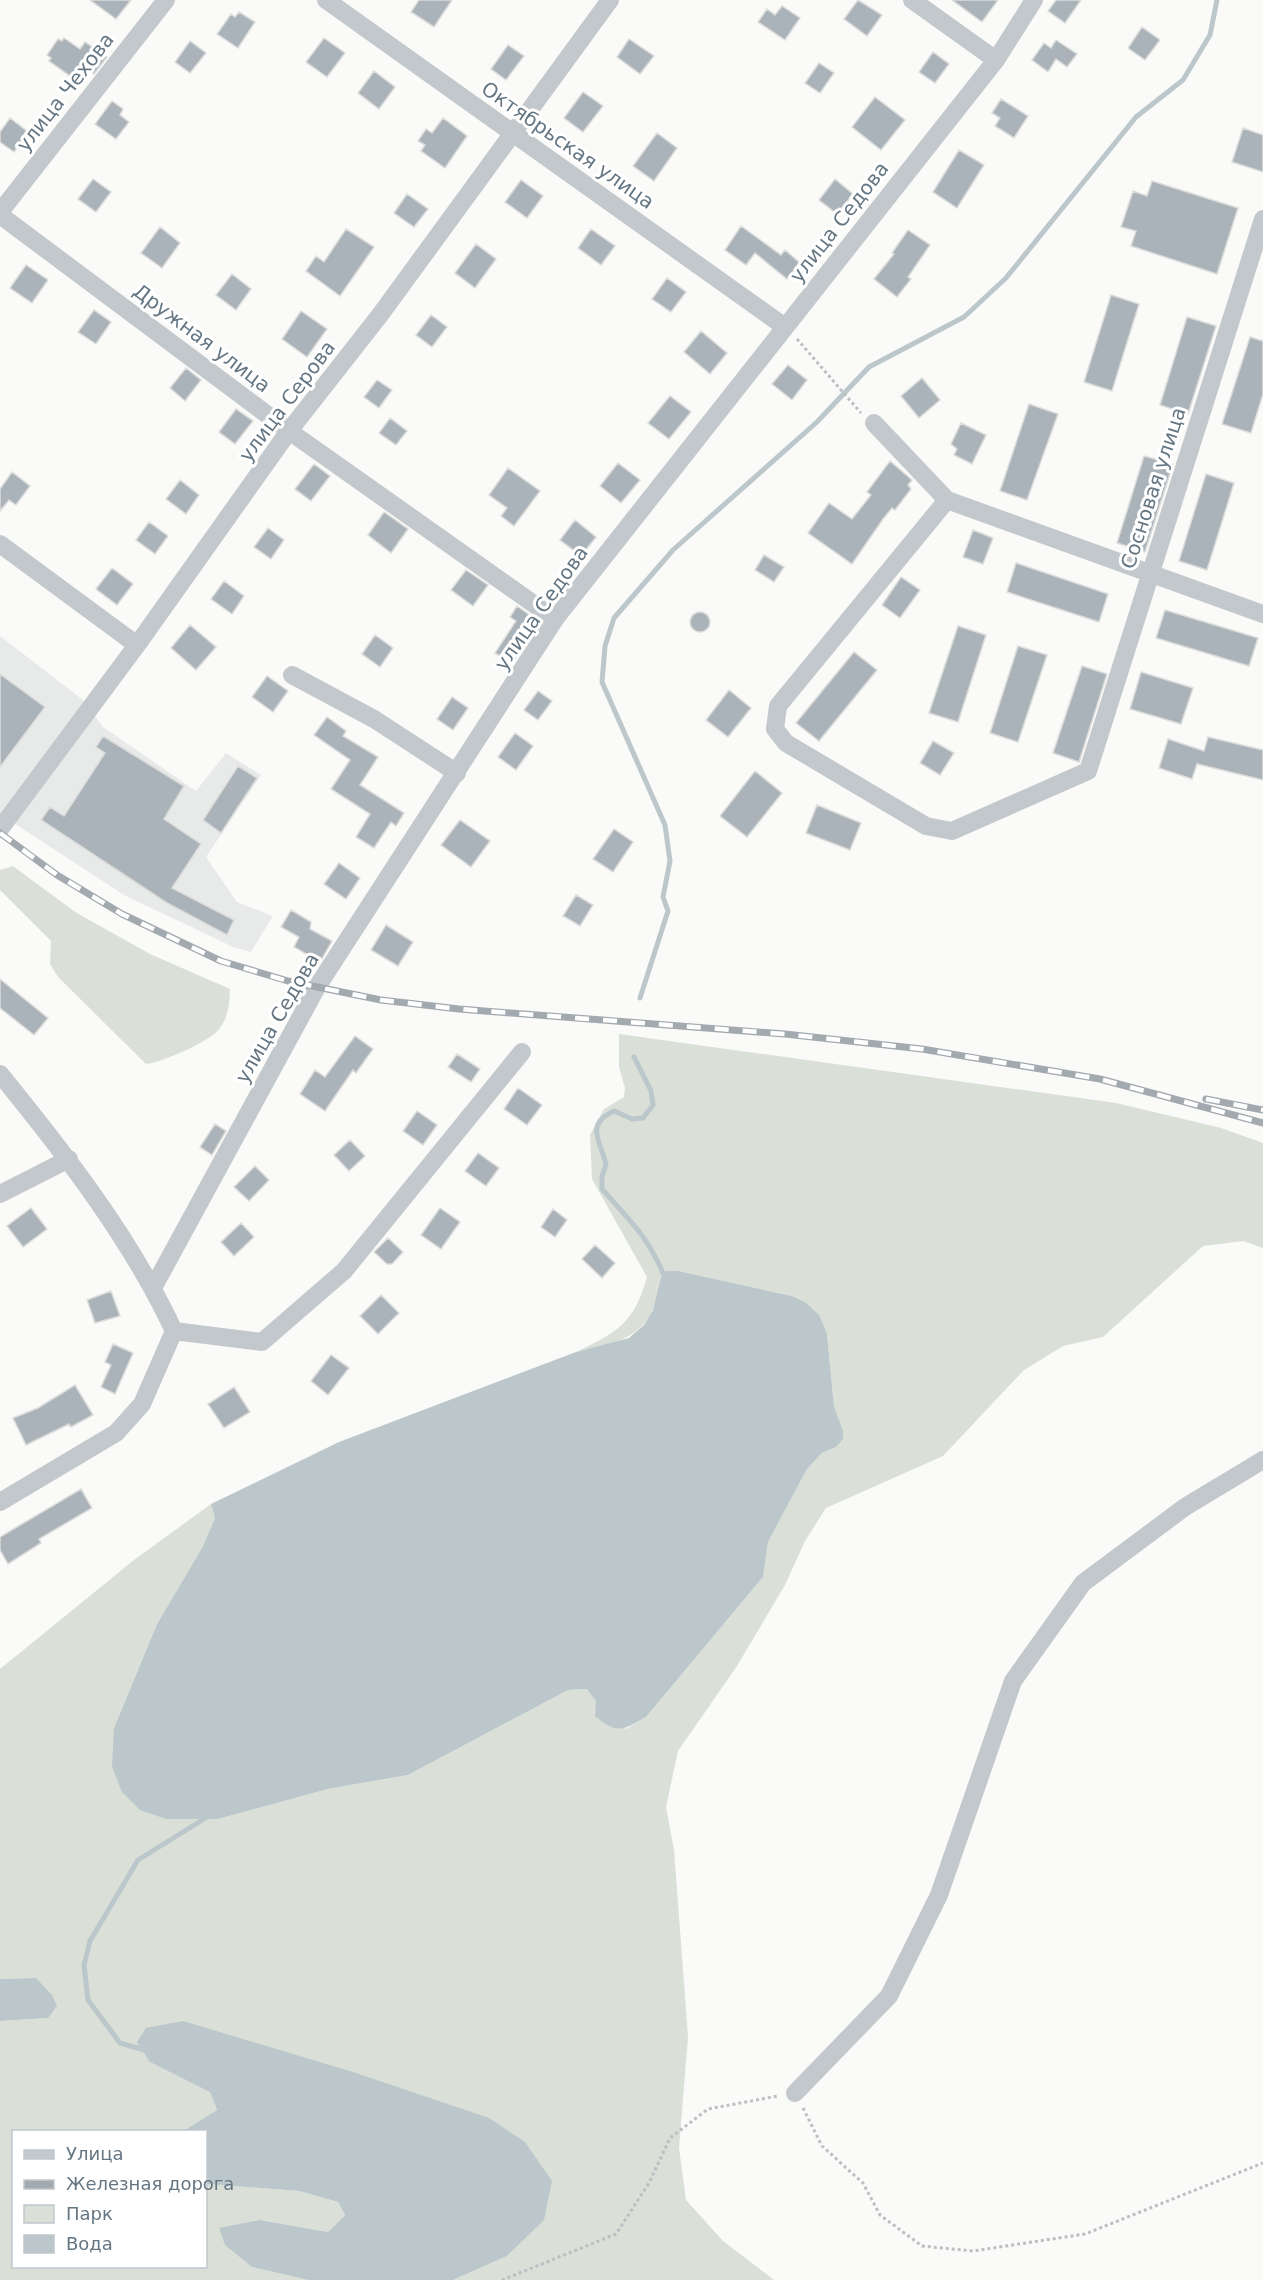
<svg xmlns="http://www.w3.org/2000/svg" width="1263" height="2280" font-family="'DejaVu Sans',sans-serif">
  <rect width="100%" height="100%" fill="#fafaf8"/>
  <path fill="#e8e9e9" d="M0,636L83,700L103,727L196,791L226,753L261,775L206,857L237,902L273,916L251,952L233,947L124,895L0,814Z"/>
  <path fill="#dadfd7" d="M13,866L75,912L150,954L230,989C229,1004 229,1015 220,1028C213,1040 161,1063 146,1064L58,977L50,964L51,941L0,890V870Z
    M619,1034L1116,1103L1221,1128L1263,1143V1248L1243,1241L1203,1246L1103,1337L1063,1346L1024,1370L943,1456L826,1508L805,1541L785,1585L737,1666L678,1751L666,1807L674,1850L688,2037L679,2148L686,2200L723,2241L774,2280H453L507,2256L544,2219L150,2062L210,2091L217,2110L183,2131L14,2132V2266H206V2184L299,2191L338,2202L345,2215L328,2232L260,2220L252,2267L308,2280H0V2021L48,2018L36,1978L0,1979V1669L134,1560L211,1504L215,1518L202,1548L157,1624L114,1728L218,1819L328,1789L408,1775L568,1690L587,1689L626,1729L646,1717L763,1577L768,1542L807,1469L822,1453L836,1447L843,1431L834,1406L827,1334L792,1296L678,1271H666C658,1283 659,1298 652,1311C638,1342 605,1344 576,1352C617,1332 634,1324 647,1277L592,1179L590,1135L604,1109L624,1097L625,1088L619,1067Z"/>
  <path fill="#bbc7cb" d="M666,1271H678L792,1296L806,1303L819,1315L827,1334L834,1406L843,1431V1439L836,1447L822,1453L807,1469L768,1542L763,1577L646,1717C622,1731 617,1734 595,1716L596,1701L587,1689L568,1690L408,1775L328,1789L218,1819H166L140,1810L122,1792L112,1767L114,1728L157,1624L202,1548L215,1518L211,1504L339,1442L576,1352L629,1338L644,1325L653,1310L661,1278Z
    M36,1978L52,1995L57,2006L48,2018L0,2021V1979Z
    M183,2021L356,2073L489,2118L525,2142L552,2181L544,2220L507,2256L453,2280H308L252,2267L225,2245L219,2228L260,2220L328,2232L345,2215L338,2202L299,2191L206,2184V2132L183,2131L217,2110L210,2092L150,2062L137,2042L146,2028Z"/>
  <g fill="none" stroke-linecap="round" stroke-linejoin="round">
    <path stroke="#bbc7cb" stroke-width="5" d="M640,998L668,911L663,897L670,861L665,825L602,682L605,646L614,618L673,550L817,422L869,367L964,317L1006,278L1136,117L1183,80L1210,35L1217,0
      M634,1057L651,1091L653,1105L643,1118L632,1119L614,1111C583,1125 602,1143 606,1165L602,1176V1189C632,1223 648,1236 666,1280
      M148,2051L120,2043L88,2000L84,1965L90,1941L138,1860L207,1817"/>
  </g>
  <path fill="#aab3b9" stroke="#dcdcda" stroke-width="1.5" d="M90,0H131L116,19Z
    M419,0H452L434,27L411,12Z
    M858,0L882,15L867,36L844,19Z
    M952,0H998L982,22Z
    M1056,0H1081L1065,23L1048,11Z
    M782,6L800,18L785,40L758,22L767,9L775,15Z
    M239,12L255,22L238,48L217,34L231,14L235,17Z
    M1142,27L1160,40L1145,60L1128,48Z
    M64,38L80,49L85,42L107,57L94,74L82,66L73,78L49,61L51,58L47,55L58,39L62,41Z
    M324,38L345,53L327,77L306,62Z
    M629,39L654,56L640,74L617,57Z
    M1056,40L1077,54L1067,67L1056,59L1048,72L1032,60L1044,43L1051,48Z
    M190,41L206,53L190,73L175,62Z
    M508,45L524,56L506,80L491,69Z
    M933,52L949,64L935,83L919,72Z
    M819,63L834,73L820,93L805,83Z
    M374,71L395,87L379,109L358,93Z
    M583,92L603,106L583,132L564,118Z
    M875,97L905,120L881,150L852,127Z
    M1001,99L1028,116L1014,138L995,126L1000,118L992,113Z
    M112,101L123,109L120,115L129,122L116,139L95,124Z
    M10,118L28,132L14,152L0,142V132Z
    M443,118L467,136L445,168L421,151L425,145L418,141L426,129L432,133Z
    M1243,128L1263,135V172L1232,162Z
    M657,133L677,148L654,181L633,166Z
    M959,150L984,165L957,208L933,192Z
    M93,179L111,192L96,212L78,199Z
    M835,179L853,194L837,214L819,200Z
    M521,180L543,196L527,218L505,202Z
    M1152,181L1238,208L1217,274L1131,246L1136,231L1121,227L1133,191L1147,196Z
    M407,194L428,209L414,227L394,213Z
    M741,226L781,255L785,250L800,263L787,279L755,253L746,265L725,250Z
    M160,227L180,243L162,268L141,253Z
    M346,229L374,247L340,296L306,271L316,256L324,262Z
    M591,229L615,246L601,265L578,248Z
    M908,230L930,245L908,277L911,279L897,297L874,279L894,254L892,253Z
    M476,244L496,259L475,288L455,273Z
    M26,265L48,280L32,303L10,288Z
    M232,274L251,289L236,310L216,295Z
    M667,278L686,292L671,312L652,299Z
    M1111,295L1139,304L1112,391L1084,382Z
    M94,310L111,322L96,344L78,332Z
    M301,311L327,329L307,357L282,339Z
    M431,315L447,327L432,347L416,335Z
    M1187,317L1216,326L1188,414L1160,405Z
    M701,331L727,353L710,374L684,352Z
    M1250,337L1263,341V394L1251,433L1222,424Z
    M788,365L807,380L792,400L772,384Z
    M186,368L201,380L185,401L170,388Z
    M922,378L940,400L919,418L901,396Z
    M377,380L392,390L379,408L364,397Z
    M670,396L691,412L669,439L648,423Z
    M1029,404L1058,414L1027,500L1000,491Z
    M236,409L253,421L235,444L219,432Z
    M390,418L407,431L396,445L379,433Z
    M961,423L986,435L972,464L954,455L957,449L951,444Z
    M1144,456L1173,464L1145,552L1117,543Z
    M890,461L912,480L908,485L911,489L895,510L892,508L883,519L852,564L808,533L829,503L852,519L871,495L867,492Z
    M618,463L640,480L621,503L600,486Z
    M314,464L330,476L311,501L295,489Z
    M508,468L540,491L514,526L501,516L507,508L489,495Z
    M12,472L30,486L16,505L9,500L0,511V489Z
    M1206,474L1234,483L1207,570L1179,561Z
    M180,480L199,495L186,514L166,499Z
    M384,512L408,529L391,553L368,535Z
    M575,520L596,537L581,556L560,540Z
    M149,522L168,536L155,554L136,540Z
    M268,528L284,540L271,559L254,547Z
    M973,530L993,538L983,564L963,557Z
    M764,555L784,567L774,582L755,570Z
    M1016,563L1108,594L1099,622L1007,592Z
    M112,568L133,584L117,605L96,589Z
    M466,570L488,585L473,606L451,590Z
    M901,577L920,590L900,618L882,605Z
    M224,581L244,596L232,614L211,599Z
    M517,606L534,618L517,644L523,648L512,664L495,653L516,621L510,617Z
    M1165,610L1258,638L1249,666L1156,638Z
    M690 622a10 10 0 1 1 20 0a10 10 0 1 1-20 0Z
    M190,625L216,647L196,670L171,648Z
    M958,626L986,635L958,722L929,713Z
    M375,635L393,648L380,667L362,654Z
    M1018,646L1047,655L1018,742L990,733Z
    M854,652L877,670L819,741L796,723Z
    M1082,666L1107,674L1079,762L1053,753Z
    M1141,672L1193,688L1181,724L1130,709Z
    M0,674L45,707L0,767Z
    M267,676L288,691L273,712L252,697Z
    M729,690L751,708L728,737L706,720Z
    M538,691L552,701L538,720L524,710Z
    M452,697L468,708L453,730L437,719Z
    M327,717L346,731L343,736L378,757L360,785L404,813L396,826L391,822L374,848L356,837L370,814L331,789L350,760L314,735Z
    M515,733L533,746L516,770L498,757Z
    M103,736L184,786L164,819L201,844L172,888L234,920L227,935L167,903L41,820L50,807L64,816L105,753L96,747Z
    M1208,737L1263,750V780L1197,764L1192,779L1159,768L1168,739L1204,751Z
    M933,741L954,753L940,775L920,763Z
    M238,766L257,778L221,833L203,820Z
    M755,771L782,793L747,837L720,816Z
    M817,805L861,823L850,850L806,833Z
    M460,820L490,841L471,867L441,845Z
    M614,829L633,842L613,872L593,859Z
    M339,863L360,878L346,899L324,884Z
    M576,895L593,905L580,926L563,916Z
    M291,910L311,922L310,929L332,941L320,962L294,947L299,937L281,927Z
    M386,925L413,942L398,966L371,950Z
    M0,979L48,1018L34,1035L0,1008Z
    M355,1036L373,1049L356,1073L353,1070L325,1111L300,1094L315,1070L325,1077Z
    M457,1054L480,1069L471,1082L448,1067Z
    M518,1088L542,1105L527,1125L504,1109Z
    M417,1111L437,1125L423,1145L403,1131Z
    M215,1124L226,1131L212,1155L200,1147Z
    M350,1140L365,1156L349,1171L334,1155Z
    M478,1153L499,1168L486,1186L465,1171Z
    M255,1166L269,1180L249,1201L234,1187Z
    M31,1208L47,1229L23,1247L7,1226Z
    M440,1208L460,1222L441,1249L421,1235Z
    M553,1209L567,1220L555,1237L541,1227Z
    M241,1223L254,1237L234,1256L221,1242Z
    M388,1238L403,1252L392,1264H387L374,1252Z
    M595,1245L615,1263L602,1278L582,1259Z
    M111,1291L120,1316L95,1323L87,1300Z
    M381,1295L399,1313L378,1334L360,1316Z
    M113,1344L133,1353L115,1394L101,1387L111,1365L105,1362Z
    M331,1355L349,1368L328,1395L311,1381Z
    M75,1385L93,1415L71,1427L69,1424L26,1445L13,1418L38,1408Z
    M234,1387L250,1412L224,1428L208,1404Z
    M81,1489L92,1508L39,1539L41,1543L8,1564L0,1550V1537Z"/>
  <g fill="none" stroke-linecap="round" stroke-linejoin="round">
    <path stroke="#bbbfc2" stroke-width="3" stroke-dasharray="3 3" stroke-linecap="butt" d="M797,339L861,413
      M803,2108L822,2146L863,2183L880,2215L922,2246L973,2251L1085,2234L1263,2163
      M502,2280L616,2234L649,2183L670,2138L708,2109L778,2096"/>
    <path stroke="#c3c8cc" stroke-width="18" d="M326,0L785,327
      M912,0L996,60
      M0,212L166,0
      M0,215L289,431L555,619
      M874,423L947,500L1263,614
      M947,500L778,706L775,729L786,743L926,826L952,831L1088,771L1263,219
      M0,544L137,645
      M292,675L374,719L457,773
      M0,829L137,645L289,431L380,315L610,0
      M0,1074C65,1154 130,1237 174,1331
      M0,1194L69,1159
      M153,1288L317,987L555,619L996,60L1034,0
      M174,1331L262,1342L344,1271L522,1052
      M0,1502L116,1433L142,1404L174,1331
      M795,2093L889,1996L939,1895L1013,1681L1083,1583L1185,1507L1263,1460"/>
    <defs>
      <path id="rail" d="M0,833L57,875L122,914L221,961L288,981L381,1000L459,1009L785,1034L922,1049L1100,1079L1263,1123
        M1206,1099L1263,1110"/>
    </defs>
    <use href="#rail" stroke="#a2aab0" stroke-width="7"/>
    <use href="#rail" stroke="#fff" stroke-width="4.5" stroke-dasharray="14" stroke-linecap="butt"/>
  </g>
  <g text-anchor="middle" stroke-width="6" stroke-linejoin="round" paint-order="stroke">
    <g font-size="20" fill="#657683" stroke="#fff">
      <text transform="translate(65 92) rotate(-52)" y="7">улица Чехова</text>
      <text transform="translate(568 145) rotate(35)" y="7">Октябрьская улица</text>
      <text transform="translate(839 222) rotate(-52)" y="7">улица Седова</text>
      <text transform="translate(202 338) rotate(37)" y="7">Дружная улица</text>
      <text transform="translate(287 401) rotate(-53)" y="7">улица Серова</text>
      <text transform="translate(1153 488) rotate(-72)" y="7">Сосновая улица</text>
      <text transform="translate(541 608) rotate(-55)" y="7">улица Седова</text>
      <text transform="translate(277 1018) rotate(-60)" y="7">улица Седова</text>
    </g>
  </g>
  <rect x="12" y="2130" width="195" height="138" fill="#ffffff" stroke="#c1c8cd" stroke-width="1.5"/>
  <rect x="24" y="2150" width="30" height="9" fill="#c3c8cc" stroke="#c1c8cd" stroke-width="1.5"/>
  <text x="66" y="2160" font-size="18" fill="#657683">Улица</text>
  <rect x="24" y="2180" width="30" height="9" fill="#a2aab0" stroke="#c1c8cd" stroke-width="1.5"/>
  <text x="66" y="2190" font-size="18" fill="#657683">Железная дорога</text>
  <rect x="24" y="2205" width="30" height="18" fill="#dadfd7" stroke="#c1c8cd" stroke-width="1.5"/>
  <text x="66" y="2220" font-size="18" fill="#657683">Парк</text>
  <rect x="24" y="2235" width="30" height="18" fill="#bbc7cb" stroke="#c1c8cd" stroke-width="1.5"/>
  <text x="66" y="2250" font-size="18" fill="#657683">Вода</text>
</svg>
